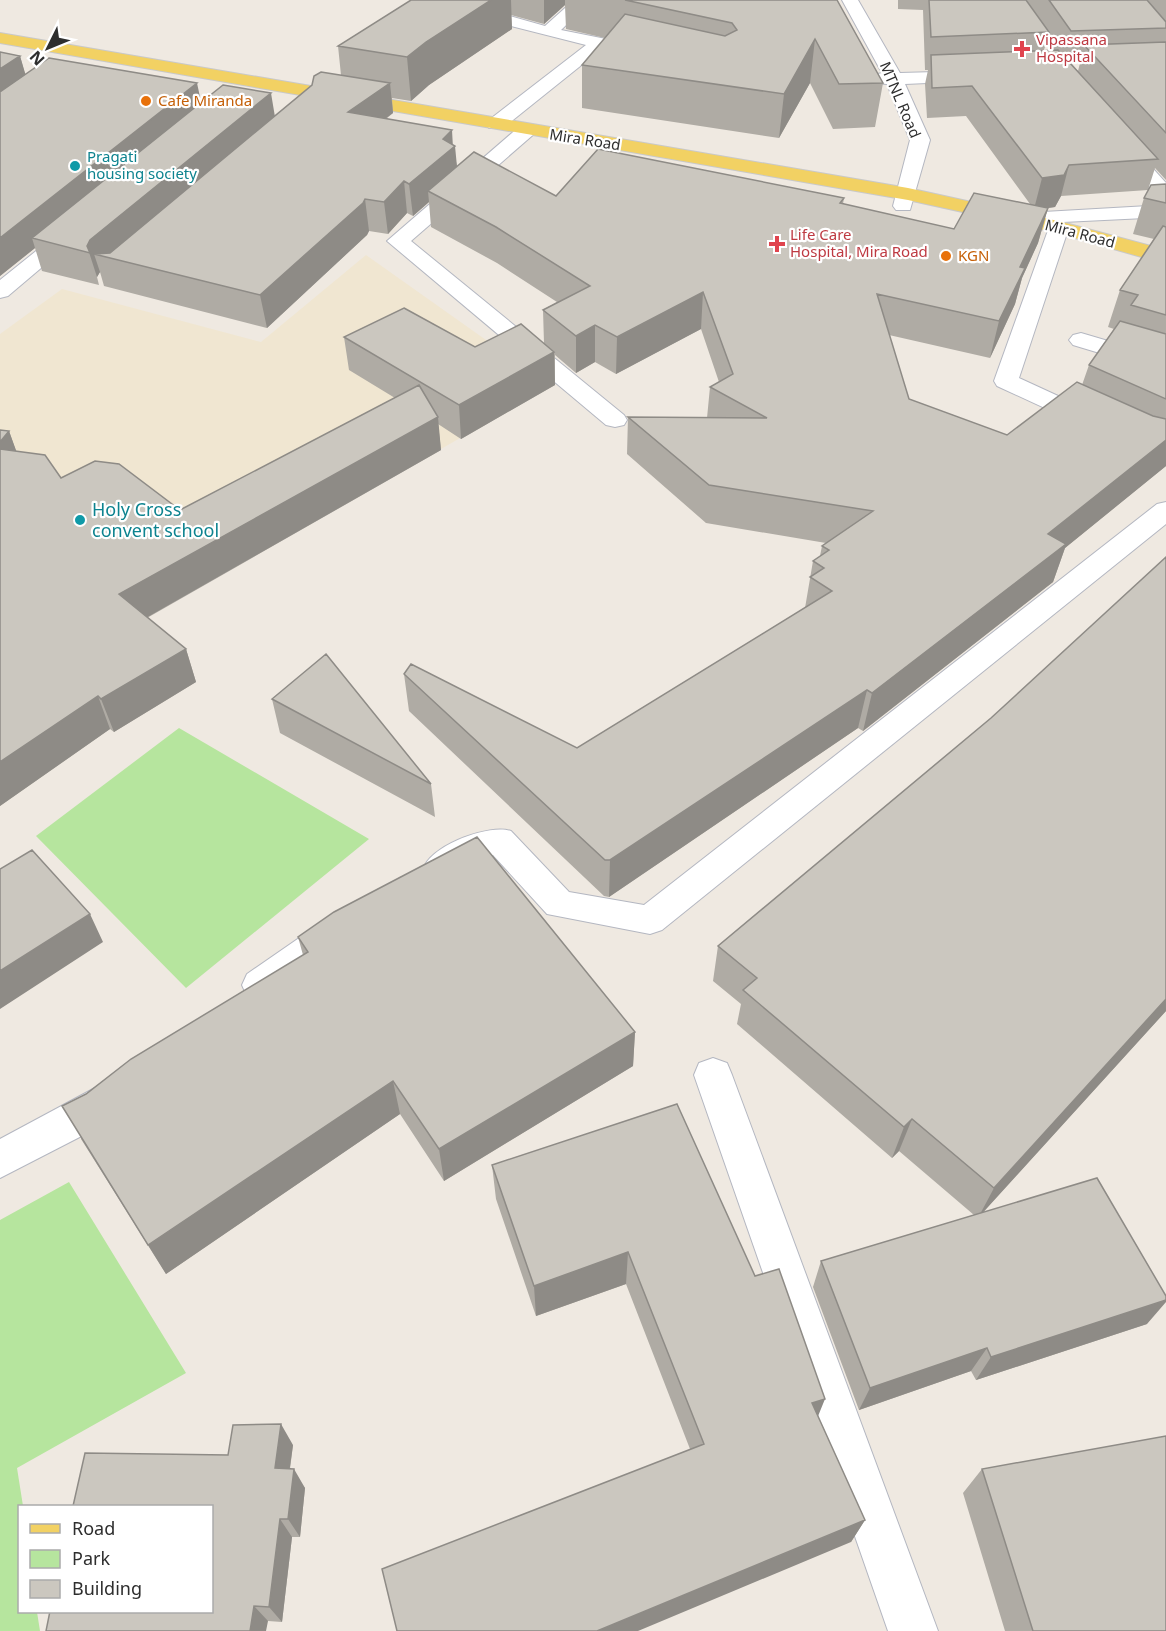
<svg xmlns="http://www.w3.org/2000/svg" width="1166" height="1631" font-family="'Noto Sans',sans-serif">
  <rect width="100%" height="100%" fill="#efe9e1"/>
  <path fill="#f0e6d1" d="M366,255L551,386L130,627L0,567V334L62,289L261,342Z"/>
  <path fill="#b6e59e" d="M179,728L369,839L186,988L36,836Z
    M69,1182L186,1373L17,1468L23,1506H20V1612H37L40,1631H0V1220Z"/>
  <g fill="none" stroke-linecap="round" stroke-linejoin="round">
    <defs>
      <path id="minor" d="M574,0H592L561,30L606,39L609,43L503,128H489L486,124L489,120L586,45L475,17L473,13L481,8L545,26Z
        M842,0H858L900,73L972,71L981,76L972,81L905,84L930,140L910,210H896L893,206L910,140L887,84L873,83L870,79L873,75L882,73Z
        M527,124L534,126L537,130L534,134L411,241L624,415L627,420L624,425L615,427L606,425L387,241L520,126Z
        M1121,139L1128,141L1166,183V201L1159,199L1114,149L1111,145Z
        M1166,205V217L1063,222L1069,227L1019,378L1156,441L1166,442V458L1140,452L997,386L994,381L1051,222L1026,221L1023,217L1026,213Z
        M73,225L80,227L84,231L80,235L8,296L0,298V280L66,227Z
        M1081,333L1166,358V373L1073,345L1069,340L1073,335Z
        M1166,502V524L662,930L650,934L547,914L493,855L442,878L430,874L425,865C436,844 489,824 511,831L569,892L644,905L1157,504Z
        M340,914L352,918L358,928L352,938L273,996L260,1000L247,996L242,985L247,974L328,918Z
        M713,1058L727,1063L732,1075L938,1631H888L694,1075L699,1063Z
        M108,1081L122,1086L127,1098L122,1110L103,1125L0,1178V1139Z"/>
      <path id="major" d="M0,33L908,188L1058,221L1166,250V264L1054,232L908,200L0,43Z"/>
    </defs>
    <use href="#minor" stroke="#b4b7c1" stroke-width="2"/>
    <use href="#major" stroke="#c9c9c9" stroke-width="2"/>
    <use href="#minor" fill="#fff" fill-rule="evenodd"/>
    <use href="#major" fill="#f2d163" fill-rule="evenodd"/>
  </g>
  <path fill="#afaba4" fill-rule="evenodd" d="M411,0H837L883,83L875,127L833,129L810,83L779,138L582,108V65L605,38L566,29L565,5L544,24L511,15L512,29L429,85L411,101L392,98L393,113L386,119L453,145L457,167L556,196L844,198L843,204L954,229L1030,204L966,116L927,118L925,84L928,70H925L923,10L898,9V0H1166V180L1155,168L1148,190L1061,196L1055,207L1048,208L1038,243L1022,278L1015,304L990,358L889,335L909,399L1007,435L1082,385L1089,365L1114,329L1108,327L1120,290L1154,239L1133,234L1144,198L1166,184V466L1065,548L1053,582L863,731L858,728L609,897L604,896L409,711L404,674L577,748L805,608L813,561L820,556L822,546L826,543L706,523L627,454L628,417L707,418L710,387L719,382L701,329L616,374L595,362L576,373L555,355V385L461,439L438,424L441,450L147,618L186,649L196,682L114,732L110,729L0,806L9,431L16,451L61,478L180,510L395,398L349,370L344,337L475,347L544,343L543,310L557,302L497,263L431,227L429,202L413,216L407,213L388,234L369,231L367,235L267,328L104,286L100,272L97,277L99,285L42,271L35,248L0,276V52L20,56L25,74L201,103L275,116L341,75L338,46ZM1047,40L1054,50H1044ZM1071,63H1080L1078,71Z
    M272,699L431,784L435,817L280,733Z
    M991,718L1166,1011L983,1212L1147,1324L976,1380L971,1371L859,1410L813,1287L821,1261L974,1215L899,1151L892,1158L737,1024L741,1004L713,981L718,946Z
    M298,937L635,1032L633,1066L444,1181L400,1114L166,1274L81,1139L86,1094L303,955Z
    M677,1104L865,1520L851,1542L690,1449L626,1284L536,1316L496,1199L492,1165Z
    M293,1445L290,1469L305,1488L300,1537H292L282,1622L268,1621L46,1631L228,1455Z
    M982,1469L1166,1631H1005L963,1493Z"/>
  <path fill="#8e8b86" d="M491,0H511L512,29L429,85L411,101L407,57L426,42Z
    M544,0H565V5L544,24Z
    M815,39L810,83L779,138L784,94Z
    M20,56L28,83L0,102V69Z
    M197,83L203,111L32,238L35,248L0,276V238Z
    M390,83L393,113L352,143L348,112Z
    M271,93L276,123L115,259L94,254L100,272L97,277L87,246L90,240Z
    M452,130L453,148L455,146L458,177L428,191L429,202L413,216L409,184L443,139Z
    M1069,165L1061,196L1055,207L1048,208L1038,243L1022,278L1015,304L990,358L999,321L1034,209L1042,178Z
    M404,181L407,213L388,234L384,202Z
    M365,199L369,231L367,235L267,328L260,295Z
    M703,292L701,329L616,374L617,337Z
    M595,325V362L576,373V336Z
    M554,352L555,385L461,439L459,405Z
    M438,417L441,450L130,627L119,594Z
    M9,431L21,464L0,462V442Z
    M1166,440V466L1065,548L1053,582L863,731L872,693L1048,534Z
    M186,649L196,682L114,732L101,699Z
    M867,690L858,728L609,897L610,860Z
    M98,696L110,729L0,806V762Z
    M90,914L103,942L0,1009V971Z
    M1166,999V1011L978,1218L994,1188Z
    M635,1032L633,1066L444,1181L439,1149Z
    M393,1081L400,1114L166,1274L148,1245Z
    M912,1119L899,1151L892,1158L904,1127Z
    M628,1252L626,1284L536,1316L534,1286Z
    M1166,1300V1302L1147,1324L976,1380L991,1357Z
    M987,1348L971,1371L859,1410L870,1388Z
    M825,1399L814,1426L812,1403Z
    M281,1424L293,1445L287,1488L275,1468Z
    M294,1469L305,1488L300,1537L288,1519Z
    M280,1519L292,1537L282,1622L269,1607Z
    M865,1520L851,1542L638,1631H597Z
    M254,1606L268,1621L266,1631H250Z"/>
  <path fill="#cbc7bf" stroke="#8e8b86" stroke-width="1.5" d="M411,0H491L426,42L407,57L338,46Z
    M625,0H837L883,83L839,84L815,39L784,94L582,65L625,14L725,36L737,30L732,23Z
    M929,0H1026L1049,32L931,37Z
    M1049,0H1147L1166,22V28L1071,31Z
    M1166,42V133L1084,45Z
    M1058,50L1158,159L1069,165L1064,175L1042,178L972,86L932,88L931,55Z
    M0,52L20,56L0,69Z
    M49,58L197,83L0,238V92Z
    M321,72L390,83L348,112L452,130L443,139L455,146L409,184L404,181L384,202L365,199L363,203L260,295L94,254L110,253L312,85L314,76Z
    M223,85L271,93L90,240L87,246L90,253L32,238Z
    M598,149L844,198L840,203L954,229L974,193L1048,208L1020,267L1025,268L999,321L877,294L909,399L1007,435L1077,382L1153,416L1166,419V440L1048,534L1066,544L872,693L867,690L610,860H605L404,674L411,664L577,748L832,591L810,577L824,568L813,561L829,550L822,546L873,511L709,485L628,417L767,418L710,387L733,374L703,292L617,337L595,325L576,336L543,310L590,286L496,227L428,191L474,152L556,196Z
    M1166,184V203L1144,198L1151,185Z
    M1163,226L1166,227V315L1131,305L1138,295L1120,290Z
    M404,308L475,347L521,324L554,352L459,405L344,337Z
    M1120,321L1166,334V399L1089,365Z
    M419,385L438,417L119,594L186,649L101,699L98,696L0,762V449L45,455L61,478L95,461L119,464L180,510Z
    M0,430L9,431L0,442Z
    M1166,557V999L994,1188L912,1119L904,1127L743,990L757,978L718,946L991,718Z
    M326,654L431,784L272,699Z
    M477,837L635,1032L439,1149L393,1081L148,1245L62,1106L86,1094L131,1059L308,952L298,937L334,912Z
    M32,850L90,914L0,971V869Z
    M677,1104L755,1276L779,1269L825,1399L812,1403L865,1520L597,1631H397L382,1569L704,1444L628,1252L534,1286L492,1165Z
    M1097,1178L1166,1296V1300L991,1357L987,1348L870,1388L821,1261Z
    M281,1424L275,1468L294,1469L288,1519H280L269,1607L254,1606L250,1631H46L50,1611H212V1506H73L85,1453L228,1455L233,1425Z
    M1166,1436V1631H1033L982,1469Z"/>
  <g fill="#e0444e" stroke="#fff" stroke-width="2">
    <path d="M1019 40h6v6h6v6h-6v6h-6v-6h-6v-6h6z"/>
    <path d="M774 235h6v6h6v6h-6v6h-6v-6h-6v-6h6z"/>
  </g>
  <g fill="#e8710a" stroke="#fff" stroke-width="2">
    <circle cx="146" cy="101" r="6"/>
    <circle cx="946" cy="256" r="6"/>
  </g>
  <g fill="#0f9aa8" stroke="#fff" stroke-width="2">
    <circle cx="75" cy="166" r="6"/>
    <circle cx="80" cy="520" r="6"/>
  </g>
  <g text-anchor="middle" stroke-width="4.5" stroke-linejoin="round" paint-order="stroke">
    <g font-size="15" fill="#be3a42" stroke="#fff" text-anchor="start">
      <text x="1036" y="45">Vipassana<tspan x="1036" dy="17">Hospital</tspan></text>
      <text x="790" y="240">Life Care<tspan x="790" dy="17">Hospital, Mira Road</tspan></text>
    </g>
    <g font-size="15" fill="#2e2e2e" stroke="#fff">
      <text transform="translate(900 100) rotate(67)" y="5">MTNL Road</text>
      <text transform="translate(585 140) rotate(9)" y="5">Mira Road</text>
      <text transform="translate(1080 234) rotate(15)" y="5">Mira Road</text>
    </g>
    <g font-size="15" fill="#c56008" stroke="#fff" text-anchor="start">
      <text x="158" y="106">Cafe Miranda</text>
      <text x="958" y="261">KGN</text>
    </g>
    <g font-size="15" fill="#0d838f" stroke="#fff" text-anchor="start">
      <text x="87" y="162">Pragati<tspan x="87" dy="17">housing society</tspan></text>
    </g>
    <g font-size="18" fill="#0d838f" stroke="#fff" text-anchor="start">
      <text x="92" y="516">Holy Cross<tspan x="92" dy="21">convent school</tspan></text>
    </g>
  </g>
  <rect x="18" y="1505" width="195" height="108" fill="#ffffff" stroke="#ababab" stroke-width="1.5"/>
  <rect x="30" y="1524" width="30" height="9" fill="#f2d163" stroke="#ababab" stroke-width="1.5"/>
  <text x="72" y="1535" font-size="18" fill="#2e2e2e">Road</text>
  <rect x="30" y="1550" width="30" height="18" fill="#b6e59e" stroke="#ababab" stroke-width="1.5"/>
  <text x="72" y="1565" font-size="18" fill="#2e2e2e">Park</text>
  <rect x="30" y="1580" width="30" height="18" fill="#cbc7bf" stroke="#ababab" stroke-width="1.5"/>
  <text x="72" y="1595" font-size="18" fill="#2e2e2e">Building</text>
  <g transform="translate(48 48) rotate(227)" stroke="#ffffff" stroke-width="4.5" paint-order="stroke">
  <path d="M0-4.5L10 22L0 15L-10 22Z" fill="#2e2e2e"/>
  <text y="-9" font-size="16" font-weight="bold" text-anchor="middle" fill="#2e2e2e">N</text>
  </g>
</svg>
